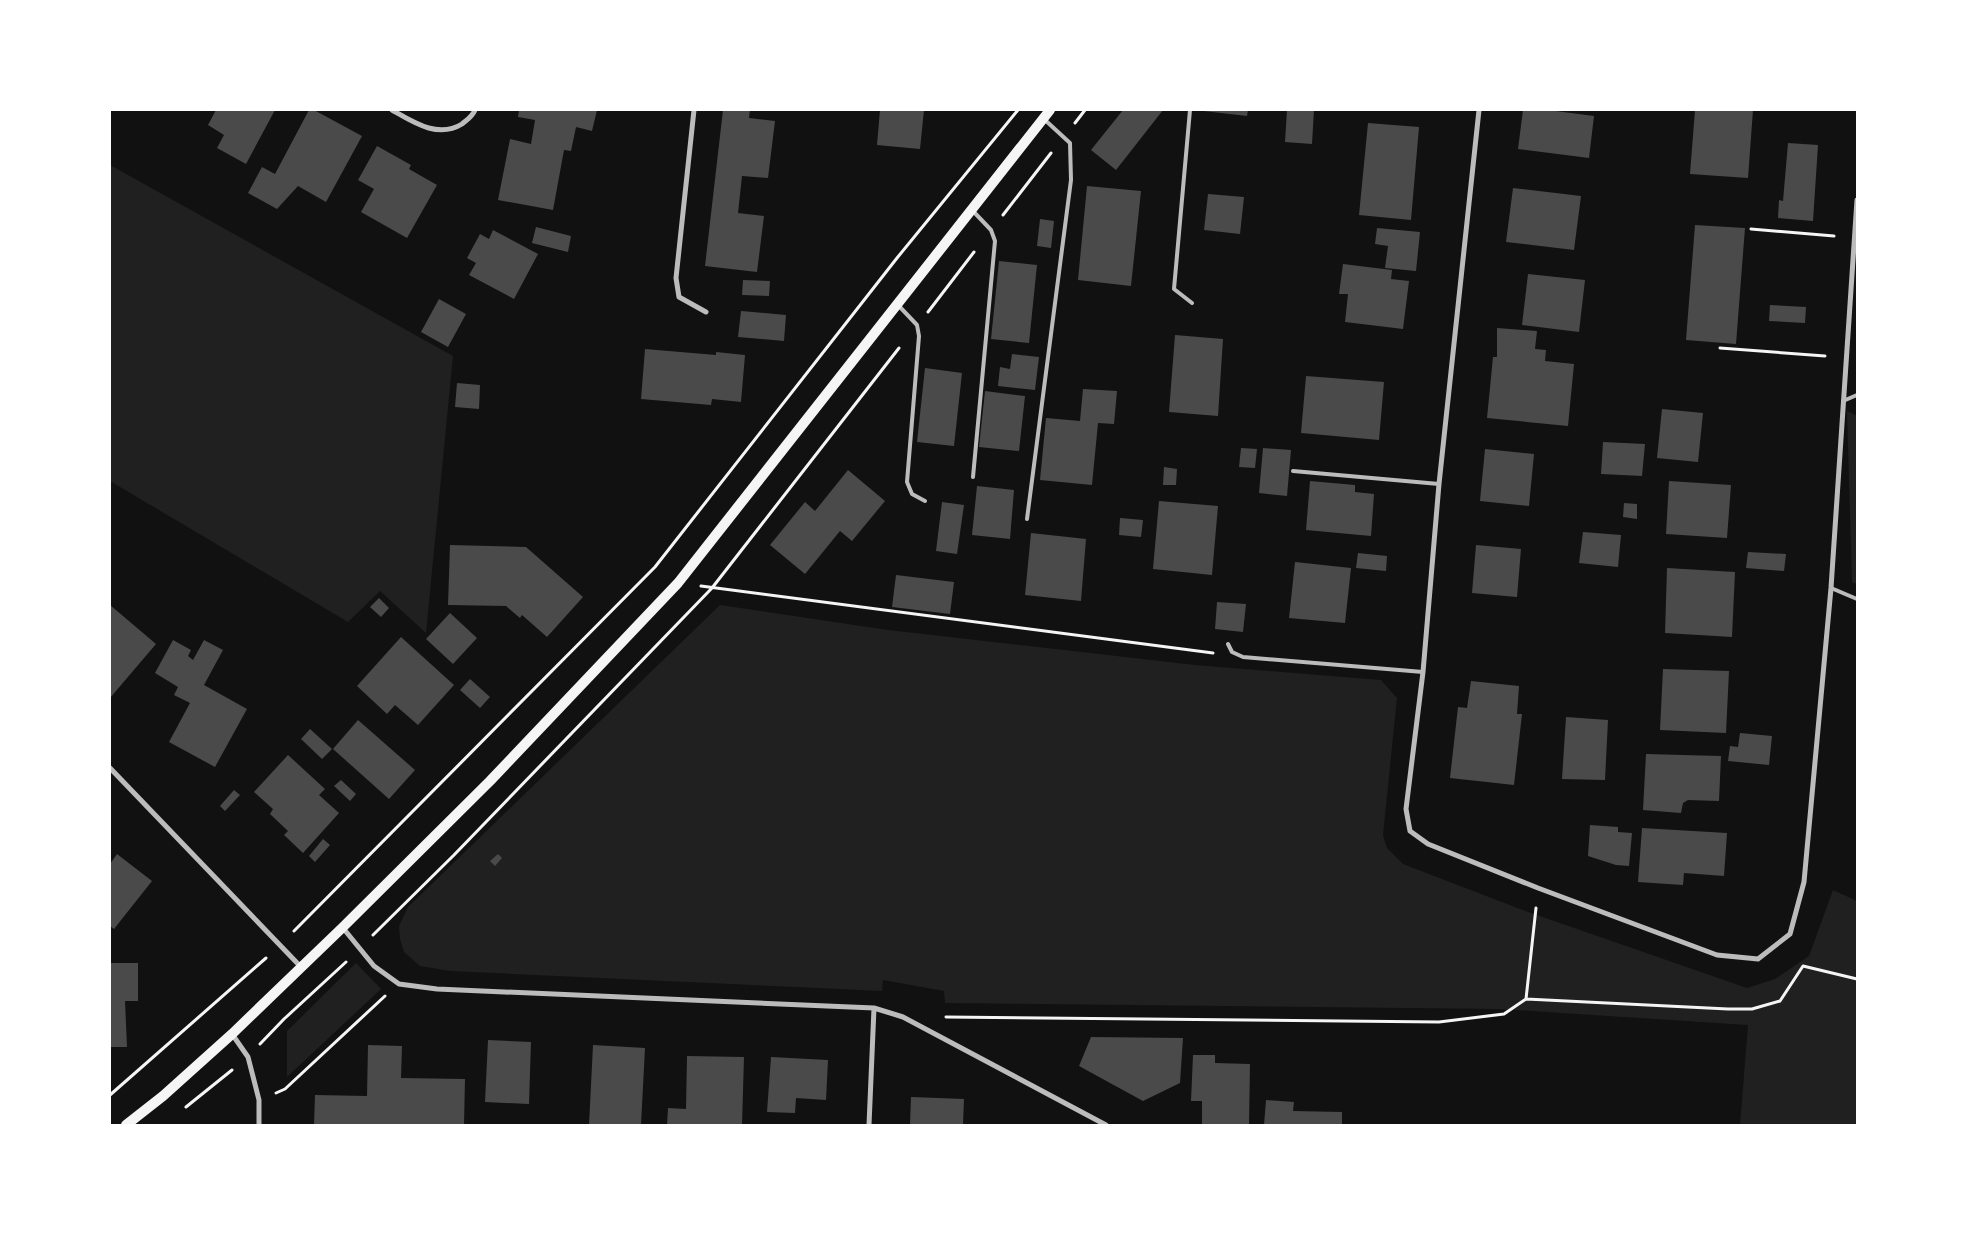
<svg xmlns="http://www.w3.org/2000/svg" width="1967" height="1235" font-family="Helvetica,sans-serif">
  <rect width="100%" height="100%" fill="#111"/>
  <path fill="#202020" d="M110,165L453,356L426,633L380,591L348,622L110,481Z
    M1847,411L1857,416V584L1852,582Z
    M720,605L888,630L1195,665L1381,680L1397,698L1383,835L1387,848L1403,864L1520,909L1747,988L1775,979L1809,956L1833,890L1857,901V1125H1740L1748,1025L1499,1009L945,1003L944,991L883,980L882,991L450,971L420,966L404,952L400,939L399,926L408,907Z
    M356,963L381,989L287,1077V1031Z"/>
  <path fill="#4a4a4a" d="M216,110H275L246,164L217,148L224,135L208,125Z
    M309,110H314L362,136L326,202L298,186L277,209L248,193L262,167L275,174Z
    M519,110H597L592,131L576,127L571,151L564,150L553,210L498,200L510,139L531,144L535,120L518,117Z
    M723,110H750L749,118L775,121L768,178L742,176L738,213L764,216L757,272L705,266Z
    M880,110H924L920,149L877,145Z
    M1123,110H1163L1116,170L1091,150Z
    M1195,110H1248L1247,116Z
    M1287,110H1314L1312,144L1285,142Z
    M1523,110H1548L1594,116L1589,158L1518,149Z
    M1695,110H1753L1748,178L1690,174Z
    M1368,123L1419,127L1411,220L1359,215Z
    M1788,143L1818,145L1813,221L1778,218L1779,200L1783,201Z
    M377,146L411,165L409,169L437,185L407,238L361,212L374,189L358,180Z
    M1087,186L1141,191L1131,286L1078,280Z
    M1513,188L1581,196L1574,250L1506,242Z
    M1208,194L1244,197L1240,234L1204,230Z
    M1040,219L1054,221L1051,248L1037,246Z
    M1695,225L1745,228L1736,344L1686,340Z
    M536,227L571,236L568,252L532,243Z
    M1377,228L1420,232L1416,271L1385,268L1388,246L1375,244Z
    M493,230L538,254L514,299L469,275L476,263L467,258L480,234L489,239Z
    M999,261L1037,265L1029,343L991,339Z
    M1343,264L1392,270L1391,279L1409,281L1403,329L1345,322L1348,294H1339Z
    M1528,274L1585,280L1579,332L1522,325Z
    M743,280L770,281L769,296L742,295Z
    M439,299L466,314L448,347L421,332Z
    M1770,305L1806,307L1805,323L1769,321Z
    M741,311L786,315L784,341L738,337Z
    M1497,328L1537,331L1535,349L1546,350L1545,361L1574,364L1568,426L1487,418L1493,357H1497Z
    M1175,335L1223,339L1218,416L1169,412Z
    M645,349L716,355V352L745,355L741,402L712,399L711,405L641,399Z
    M1012,354L1039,357L1035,390L998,386L1000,367L1010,369Z
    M925,368L962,373L954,446L917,442Z
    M1306,376L1384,382L1379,440L1301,433Z
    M457,383L480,385L479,409L455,407Z
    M1083,389L1117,391L1114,424L1098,423L1092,485L1040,480L1046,418L1080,421Z
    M985,391L1025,396L1019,451L979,447Z
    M1662,409L1703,413L1698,462L1657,458Z
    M1603,442L1645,444L1642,476L1601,474Z
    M1241,448L1257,449L1255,468L1239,467Z
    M1263,448L1291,450L1287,496L1259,493Z
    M1485,449L1534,454L1529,506L1480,501Z
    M1164,467L1177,469L1176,485H1163Z
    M848,470L885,501L852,541L840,531L805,574L770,545L805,502L815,511Z
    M1310,481L1355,485V492L1374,494L1371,536L1306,530Z
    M1669,481L1731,485L1727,538L1666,534Z
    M977,486L1014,490L1010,539L972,535Z
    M1159,501L1218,506L1212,575L1153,569Z
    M942,502L964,505L957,554L936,551Z
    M1624,503L1637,504V519L1623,517Z
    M1120,518L1143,520L1141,537L1119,535Z
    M1583,532L1621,535L1618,567L1579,563Z
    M1031,533L1086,539L1081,601L1025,595Z
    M450,545L526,547L583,597L547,637L522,615L520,618L506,606L448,605Z
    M1476,545L1521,549L1517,597L1472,593Z
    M1748,552L1786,554L1784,571L1746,568Z
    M1358,553L1387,556L1386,571L1356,568Z
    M1295,562L1351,568L1345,623L1289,618Z
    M1667,568L1735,572L1732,637L1665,633Z
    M896,575L954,582L950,614L892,607Z
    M379,598L389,608L381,617L370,607Z
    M1217,602L1246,604L1243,632L1215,629Z
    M110,605L156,644L110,698Z
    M450,613L477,638L453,664L426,639Z
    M401,637L454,685L418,725L395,705L387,714L357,686Z
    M173,640L191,650L188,656L193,660L204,640L223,650L204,685L247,709L215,767L169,742L190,703L174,695L178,687L155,673Z
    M1663,669L1729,671L1726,733L1660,730Z
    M470,679L490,697L480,708L460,690Z
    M1471,681L1519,686L1517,714H1522L1514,785L1450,778L1458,707L1467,708Z
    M1566,717L1608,720L1605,780L1562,779Z
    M358,720L415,770L389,799L333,749Z
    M310,729L332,749L322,759L301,739Z
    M1740,733L1772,736L1769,765L1728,761L1730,746L1738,747Z
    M1646,754L1721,756L1719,801L1688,800L1683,803L1681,813L1643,810Z
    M288,755L325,789L319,795L339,813L303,853L284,835L288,831L270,814L273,809L254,792Z
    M341,780L356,794L350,801L334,786Z
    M234,790L240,795L225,811L220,806Z
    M1590,825L1618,827V832L1632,833L1629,866L1616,865L1588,856Z
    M1642,828L1727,833L1724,876L1684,873L1683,885L1638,882Z
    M323,839L330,845L315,862L309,856Z
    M117,854L152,881L114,929L110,926V864Z
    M498,854L502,858L495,866L490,861Z
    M110,963H138V1001H125L127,1047H110Z
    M1091,1037L1183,1038L1180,1083L1143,1101L1079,1066Z
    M488,1040L531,1042L529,1104L485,1102Z
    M368,1045L402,1046L401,1078L465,1079L464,1125H314L315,1095L367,1096Z
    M593,1045L645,1048L641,1125H589Z
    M1193,1055H1215V1063L1250,1064L1249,1125H1202V1101H1191Z
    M687,1056L744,1057L742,1125H667L668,1108L686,1109Z
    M771,1057L828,1060L826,1100L796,1098L795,1113L767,1112Z
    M911,1097L964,1099L963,1125H910Z
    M1266,1100L1294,1102L1293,1111L1342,1112V1125H1264Z"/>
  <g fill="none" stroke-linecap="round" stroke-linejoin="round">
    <path stroke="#f5f5f5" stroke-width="3" d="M1075,123L1085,110
      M1003,215L1051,153
      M1751,229L1834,236
      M928,312L974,252
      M1720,348L1825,356
      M701,586L1213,653
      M294,931L655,567L897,258L1018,110
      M373,935L454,855L712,588L899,348
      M1526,999L1728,1009H1752L1780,1001L1803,966L1857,979
      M946,1017L1439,1022L1504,1014L1526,999L1536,908
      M260,1044L284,1019L346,962
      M276,1093L285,1089L385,996
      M110,1095L266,958
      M186,1107L232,1070"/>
    <path stroke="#bcbcbc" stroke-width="4" d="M1190,110L1174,289L1192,303
      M972,210L991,230L995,241L973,477
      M898,305L917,325L919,336L907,482L912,494L925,501
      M1843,401L1857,395
      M1293,471L1439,484
      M1027,519L1071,180L1070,143L1045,120
      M1831,588L1857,599
      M1228,644L1232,652L1243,657L1423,672"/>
    <path stroke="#bcbcbc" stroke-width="5" d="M392,110C413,122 438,139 462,124C468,119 472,117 475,110
      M694,110L676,278L679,297L706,312
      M1479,110L1439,484L1423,672L1406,809L1410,831L1428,844L1538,888L1717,955L1758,959L1790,934L1804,882L1831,588L1857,200
      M110,768L300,966
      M343,928L374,966L399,984L437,989L874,1008L903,1017L1106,1125
      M232,1034L248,1057L259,1100V1125
      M869,1125L874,1008"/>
    <path stroke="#f5f5f5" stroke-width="10" d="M126,1125L163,1096L232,1034L342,928L490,781L678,583L1050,110"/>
  </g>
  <rect width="1967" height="1235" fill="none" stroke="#ffffff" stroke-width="222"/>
</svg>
